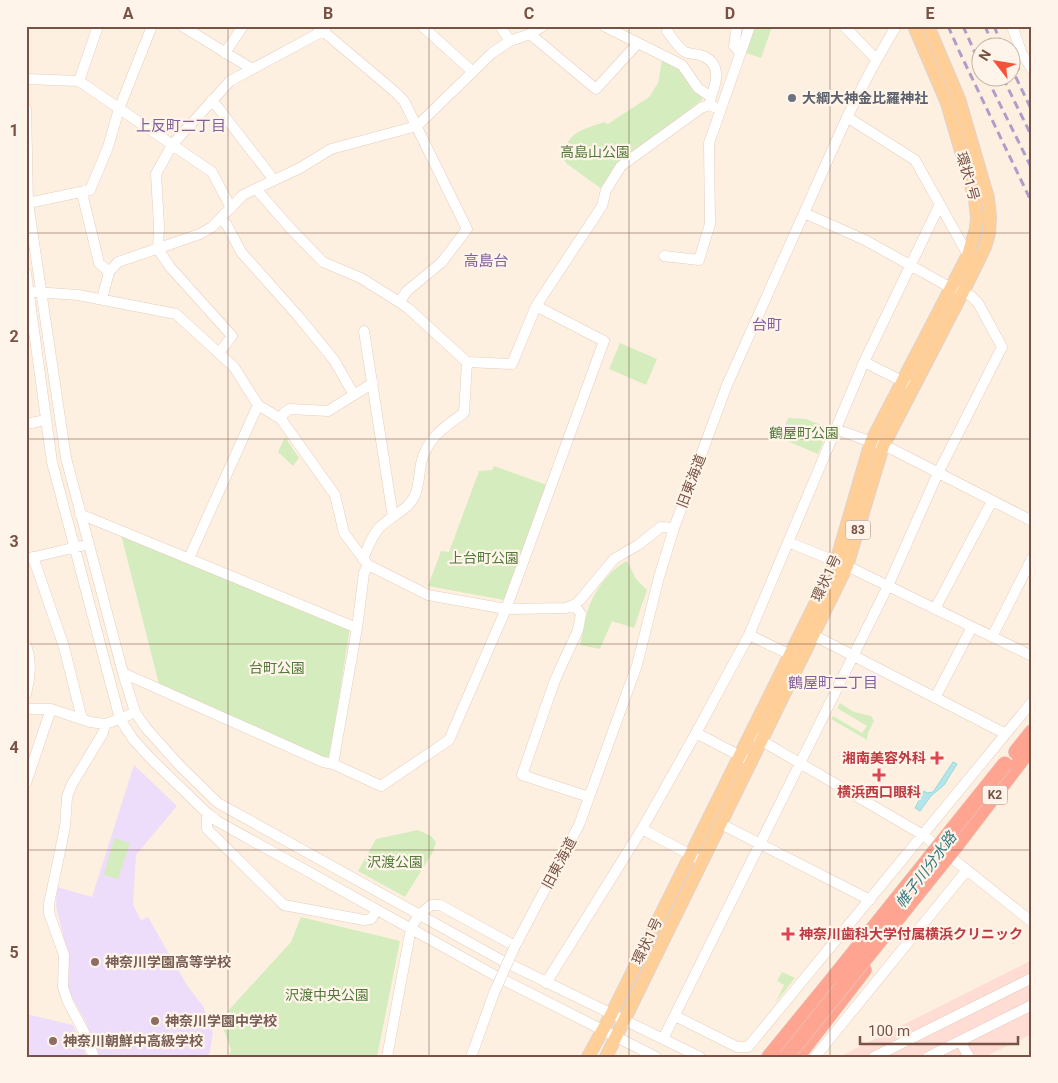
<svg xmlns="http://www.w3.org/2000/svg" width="1058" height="1083" font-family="Roboto,'Noto Sans JP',sans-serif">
  <rect width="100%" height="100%" fill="#fef0e0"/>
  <path fill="#ffddd4" d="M1032,960V1034L984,1057H839Z"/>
  <path fill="#edddfa" d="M134,765L177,806L136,855L133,905L141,920L148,917L188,987L203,1006L213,1033L209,1057H99L86,1022L65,985L68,955L56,906L57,887L92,897Z
    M26,1014L73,1025L87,1057H26Z"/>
  <path fill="#d5edbe" d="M755,26L772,27L761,58L746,53Z
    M662,60L679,69L703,99L618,165L603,190L567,164L561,156C570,131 581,130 604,122L608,124L649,97L658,83Z
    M620,343L657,359L646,385L609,369Z
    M788,418L806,419L829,428L818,454L780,438Z
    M285,437L299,458L293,466L278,452Z
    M494,466L547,485L504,600L428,586L441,551L449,552L479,471L492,470Z
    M120,531L350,627L330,755L324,759L160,688Z
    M627,561L636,579L647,590L634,628L612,621L600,649L580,645C583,634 584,621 588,610C594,591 609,570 627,561Z
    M840,703L854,712L871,716L874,721L868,733L867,740L831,719L833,716L862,733L867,726L837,708Z
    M418,830L431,836L436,842L433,852L405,897L358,871L376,839Z
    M114,838L130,843L118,879L104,875Z
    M301,917L400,941L377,1057H229L231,1049L221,1023L226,1013L291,942Z
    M782,972L795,978L776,1002L784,985L777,981Z"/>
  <path fill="#b3e6ea" stroke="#98d8dc" d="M953,762L957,764L944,785L931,796L920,811L915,808L924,791L927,793L933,792Z"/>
  <path fill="#fef0e0" d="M940,830L967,853L948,876L920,854Z"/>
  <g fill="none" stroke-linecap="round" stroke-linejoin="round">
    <defs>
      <path id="minor" d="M182,26L252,69
        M317,26L394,91L404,101L467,229L442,262L407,291L399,302L409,309L467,362L464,413C444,427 426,439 421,464C419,474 419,486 415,495C409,510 390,516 379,528C371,537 368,548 363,559
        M422,26L473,72
        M500,26L510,41
        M604,26L682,65L698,88L711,97L709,105L714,107
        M668,26L667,31C672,37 678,48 685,52C689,54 696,54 700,55C722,62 717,81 711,97
        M737,26L734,46L741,53
        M844,26L877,60
        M1012,26L1022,54L1032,69
        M530,34L596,89L638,43
        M225,53L243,26
        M26,79L79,81L212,172L231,208
        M79,81L98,26
        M212,100L274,180
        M26,109L28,203L66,458L123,673L135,712L146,728L181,767L218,803L501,960L700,1057
        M847,117L915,160L968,255
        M256,189L291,229L323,262L361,278L399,302
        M82,193L99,263L109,272
        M28,203L90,190L108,147L119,109L152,26
        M221,219L227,225L241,252L298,316L334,360L354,395
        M664,256L699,260L710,224L709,143L750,26
        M26,273L52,462L120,719L133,739L151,759L207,813L217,821L496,976L656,1057
        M35,292L78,295L176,314L234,367L258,405L281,419L335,495L344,533L368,565L428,595L506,609L566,608L574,605L580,600L614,559L638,545L661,527L674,528
        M102,299L109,272L118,262L200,234L212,227L243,195L300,168L331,149L417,126L492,53L510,41L530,34L543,26
        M364,331L393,517
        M219,353L232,336L170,267L158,249L159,226L156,174L172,145L230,81L323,31L326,27
        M467,362L512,364L536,306L602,206L606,190L621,166L701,108L709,105
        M864,362L908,384
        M281,419L284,413L290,409L328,411L373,383
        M26,424L46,420
        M835,429L892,449L1032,521
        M80,514L357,628
        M788,542L847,566L1032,656
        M33,557L64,647L82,719
        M189,558L258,405
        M26,559L81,546
        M368,565L364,573L357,628L333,764L381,786L449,740L506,609L604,341L536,306
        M574,605L581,614L578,630L555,680L522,775L589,797
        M935,609L992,501
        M807,632L1006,734
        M749,635L795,657
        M992,637L1032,558
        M26,645C32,663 30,676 26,694
        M123,673L323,762L333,764
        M935,698L972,627
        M26,709H51L90,722L105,724L120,719L135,712
        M696,733L746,759
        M755,737L923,835L1032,922
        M26,783L51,709
        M207,813V829L284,905L364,920L371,919L377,910
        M721,824L870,900
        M642,829L696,858
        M546,983L642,829L696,733L749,635L864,362L940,204
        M675,1016L737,1047H748L1032,702
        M663,1039L888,586L938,473L1002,347L978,303L971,296L944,284L865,240L804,213
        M960,1041L969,1057
        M94,1057L83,1030L68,1002L63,987L64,955L49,913V904L65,827L67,797L71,786L103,733L105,724
        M387,1057L411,928L419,915L431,905H440L515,946L579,825L637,665L659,577L674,528L727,385L847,117L871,70L896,26
        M471,1057L494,993
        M815,1057L967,870
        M874,1057L1032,978
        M928,1057L1032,1005"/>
      <path id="major" d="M588,1057L611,1015L836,562L871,442L968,255L976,229L977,217L975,199L947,103L914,26
        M606,1057L847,566L883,446L968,282L985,247L989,233L990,217L988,198L959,99L928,26"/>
      <path id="highway" d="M1016,752L1032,732
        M958,843L1032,746
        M769,1057L836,975
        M797,1057L864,970"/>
    </defs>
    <use href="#minor" stroke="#e5cdbe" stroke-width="11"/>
    <use href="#major" stroke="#dcd2cf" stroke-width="14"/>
    <use href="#highway" stroke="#dcd2cf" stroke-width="16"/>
    <use href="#minor" stroke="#fff" stroke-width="10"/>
    <use href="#major" stroke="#ffcf97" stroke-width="12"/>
    <use href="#highway" stroke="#ffa491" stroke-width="15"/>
    <path stroke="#b19ec8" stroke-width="3" stroke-dasharray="8 5" stroke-linecap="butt" d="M948,26L960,53L1032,203
      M963,26L980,64
      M985,26L994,48
      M994,26L1003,48
      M1010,52L1019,70
      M1010,65L1032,111
      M987,78L1032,169
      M1003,78L1032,137"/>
    <defs>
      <path id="minor-bridge" d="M494,993L515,946"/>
      <path id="highway-bridge" d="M836,975L1005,764
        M786,1057L958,843"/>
    </defs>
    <use href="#minor-bridge" stroke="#e5cdbe" stroke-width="11" stroke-linecap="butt"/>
    <use href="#highway-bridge" stroke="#dcd2cf" stroke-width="16" stroke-linecap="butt"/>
    <use href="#minor-bridge" stroke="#fff" stroke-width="10"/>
    <use href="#highway-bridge" stroke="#ffa491" stroke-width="15"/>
  </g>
  <path fill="none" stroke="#785345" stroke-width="1" stroke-opacity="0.55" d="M228,26V1057M429,26V1057M629,26V1057M830,26V1057M26,233H1032M26,439H1032M26,644H1032M26,850H1032"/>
  <circle fill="#6b7280" stroke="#fff4e9" stroke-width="2" cx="792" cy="98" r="5"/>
  <g fill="#e0444e" stroke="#fff4e9" stroke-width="2">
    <path d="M934.5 750.5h5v5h5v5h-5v5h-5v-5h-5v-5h5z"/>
    <path d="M876.5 767.5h5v5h5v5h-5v5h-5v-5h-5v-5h5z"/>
    <path d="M785.5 926.5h5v5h5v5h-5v5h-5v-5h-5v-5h5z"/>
  </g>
  <g fill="#8d6e63" stroke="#fff4e9" stroke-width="2">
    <circle cx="95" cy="962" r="5"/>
    <circle cx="155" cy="1021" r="5"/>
    <circle cx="53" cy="1041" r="5"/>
  </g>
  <g text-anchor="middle" stroke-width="4.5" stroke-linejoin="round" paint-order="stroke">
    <g fill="#fff4e9" stroke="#a08376" stroke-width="1">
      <rect x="845.5" y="520.5" width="25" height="19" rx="4"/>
      <rect x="982.5" y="785.5" width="25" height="19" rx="4"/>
    </g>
    <g font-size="12" font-weight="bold" fill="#785345">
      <text x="858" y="534">83</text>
      <text x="995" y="799">K2</text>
    </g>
    <g font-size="14" font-weight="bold" fill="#5b616d" stroke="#fff4e9" text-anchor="start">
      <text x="802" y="103">大綱大神金比羅神社</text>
    </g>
    <g font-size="14" fill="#52793a" stroke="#fff4e9">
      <text x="595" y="157">高島山公園</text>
      <text x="804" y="438">鶴屋町公園</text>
      <text x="484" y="563">上台町公園</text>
      <text x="277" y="673">台町公園</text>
      <text x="395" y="867">沢渡公園</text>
      <text x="327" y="1000">沢渡中央公園</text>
    </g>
    <g font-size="14" fill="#785345" stroke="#fff4e9">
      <text transform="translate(968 176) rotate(74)" y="5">環状1号</text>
      <text transform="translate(691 481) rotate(-69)" y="5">旧東海道</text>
      <text transform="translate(826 578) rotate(-65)" y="5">環状1号</text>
      <text transform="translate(559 863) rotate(-62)" y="5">旧東海道</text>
      <text transform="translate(647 941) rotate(-64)" y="5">環状1号</text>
    </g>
    <g font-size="14" font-weight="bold" fill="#be3a42" stroke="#fff4e9" text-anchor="end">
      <text x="926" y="763">湘南美容外科</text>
      <text x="879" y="797" text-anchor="middle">横浜西口眼科</text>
      <text x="799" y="939" text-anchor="start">神奈川歯科大学付属横浜クリニック</text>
    </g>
    <g font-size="14" font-weight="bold" fill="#785e54" stroke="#fff4e9" text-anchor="start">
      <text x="105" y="967">神奈川学園高等学校</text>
      <text x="165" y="1026">神奈川学園中学校</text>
      <text x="63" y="1046">神奈川朝鮮中高級学校</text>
    </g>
    <g font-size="15" fill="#82609c" stroke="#fff4e9">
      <text x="181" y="131">上反町二丁目</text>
      <text x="486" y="266">高島台</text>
      <text x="767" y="330">台町</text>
      <text x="833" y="688">鶴屋町二丁目</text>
    </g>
    <g font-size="15" font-style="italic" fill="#37797f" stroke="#fff4e9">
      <text transform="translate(926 870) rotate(-53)" y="5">帷子川分水路</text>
    </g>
  </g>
  <rect width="1058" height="1083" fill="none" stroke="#fff4e9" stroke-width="55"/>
  <g transform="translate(996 62) rotate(301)"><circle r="24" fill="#fff4e9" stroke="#c9b4a7"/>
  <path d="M0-4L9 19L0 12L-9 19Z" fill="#f55339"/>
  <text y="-8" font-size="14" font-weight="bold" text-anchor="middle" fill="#785345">N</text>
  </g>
  <path d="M860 1036v8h158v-8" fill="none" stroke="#785345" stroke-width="2.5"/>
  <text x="868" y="1036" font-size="15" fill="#785345" stroke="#fff4e9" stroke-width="4" paint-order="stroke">100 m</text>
  <rect x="28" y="28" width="1002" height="1028" fill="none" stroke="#785345" stroke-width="2"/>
  <g font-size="16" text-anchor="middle" font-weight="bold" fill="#785345">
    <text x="128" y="19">A</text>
    <text x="328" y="19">B</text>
    <text x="529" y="19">C</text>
    <text x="730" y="19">D</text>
    <text x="930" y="19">E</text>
    <text x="14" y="136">1</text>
    <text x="14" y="342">2</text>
    <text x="14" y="547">3</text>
    <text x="14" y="753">4</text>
    <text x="14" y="958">5</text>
  </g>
</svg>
